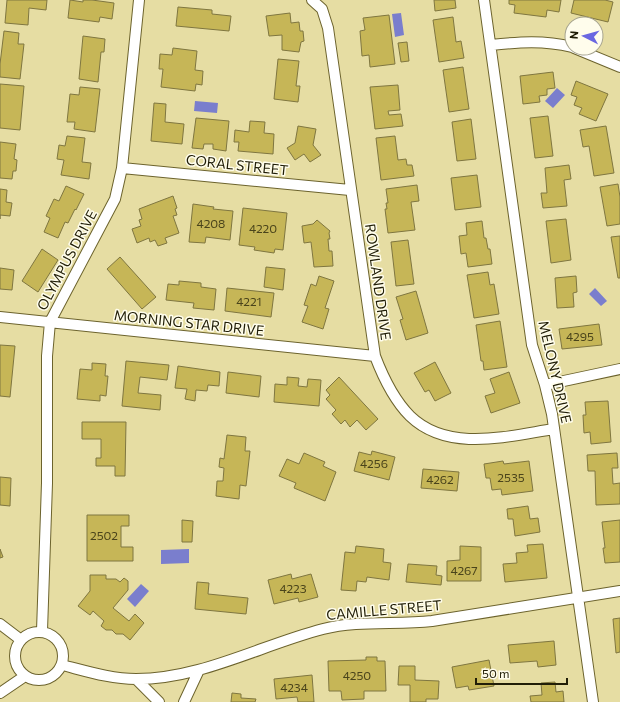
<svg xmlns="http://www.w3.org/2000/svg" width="620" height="702" font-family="Commissioner,sans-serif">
  <rect width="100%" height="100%" fill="#e6dda3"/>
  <path fill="#7a7ecd" d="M401,13L404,35L395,37L392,14Z
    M557,88L565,95L553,108L545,101Z
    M195,101L218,103L217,113L194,111Z
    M595,288L607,301L601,306L589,294Z
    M189,549V563L161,564V550Z
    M141,584L149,591L135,607L127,599Z"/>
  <path fill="#c6b657" stroke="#7f7640" d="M7,0H47L46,10L29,8L28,25L5,23Z
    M70,0L83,2V0H92L114,3L112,19L100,17L99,22L68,18Z
    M434,0H455L456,8L435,11Z
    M509,0H561L559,12L547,10L546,17L514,13L515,5L509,4Z
    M574,0H605L613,2L608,22L571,13Z
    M178,7L212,10V14L231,16L229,31L176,26Z
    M290,13L291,23L299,22L300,31H303L304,41L301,42L299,52L282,50V35L269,36L266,16Z
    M389,15L395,64L370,67L369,55L362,56L360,31L365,30L363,18Z
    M453,17L456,42L461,41L464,58L439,62L433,20Z
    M4,31L19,33L18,44H24L20,79L0,77V64Z
    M83,36L105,39L104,52H101L98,82L79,79Z
    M407,42L409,61L401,62L398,43Z
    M173,48L197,51L195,70L203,71L202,85L196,84L195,91L161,87L163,69H159L160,54L172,55Z
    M278,59L299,61L296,86H300L298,102L274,99Z
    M463,67L469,109L449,112L443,70Z
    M553,72L555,88L547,89V95L539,96L540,102L523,104L520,76Z
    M576,81L608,94L596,121L579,114L582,108L574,105L577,97L571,95Z
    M0,84L24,86L20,130L0,128Z
    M398,85L400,110L388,111L389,115L401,114L403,126L375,129L370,87Z
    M80,87L100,89L95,132L74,129L75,122H67L70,94L79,95Z
    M154,103L166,104L165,122L184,124L182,144L151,141Z
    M548,116L553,156L535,158L530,118Z
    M196,118L229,121L226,151L213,149V144H204L203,149L192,148Z
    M471,119L476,159L457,161L452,122Z
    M250,121L265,122L264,133L274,134L273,154L238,151L239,142H234L235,130L249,132Z
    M298,126L316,129L313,145L321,155L310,162L304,154L295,160L287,148L295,143Z
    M606,126L614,173L594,176L589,146L583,147L580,130Z
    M67,136L85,138L82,162L91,163L89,179L61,175L64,160L57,159L59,145L65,146Z
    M395,136L398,160L406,159L407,165H412L414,176L381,180L376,138Z
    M0,142L16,144L14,159L17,160L16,171H13L12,179L0,178Z
    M569,165L571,179L564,180L567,206L543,208L541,193H547L545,168Z
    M477,175L481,207L455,210L451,178Z
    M618,184L620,197V224L607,226L600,187Z
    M417,185L419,201L411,202L415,230L388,233L385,209H387L386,203H388L386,189Z
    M66,186L84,194L76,210L75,209L68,223L65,222L58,238L44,232L50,218L46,216L54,199L59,201Z
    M0,189L7,190L6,202L12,203L10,216L0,215V219Z
    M173,196L177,208L175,209L177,215L173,216L179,233L165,238L167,243L158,246L155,240L150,242L149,238L137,243L132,229L141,226L139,220L142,219L139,209Z
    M193,204L214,207L213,209L233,211L230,240L206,237L205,243L189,242Z
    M243,208L287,213L283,250L275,249L274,253L254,250L255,247L239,245Z
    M566,219L571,260L551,263L546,221Z
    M317,220L330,231L329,233L330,239H328L329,251H332L333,266L314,267L311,242L304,243L302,226L313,224Z
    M482,221L484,238H486L488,249H490L492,264L468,267L466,253L461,254L459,236L467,235L466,223Z
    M620,236V278H618L611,237Z
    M408,240L414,284L396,286L391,242Z
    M42,249L58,260L38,292L22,281Z
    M120,257L156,297L142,309L107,269Z
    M266,267L285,269L283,290L264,287Z
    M0,268L14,270L12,290L0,289Z
    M488,272L490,285L494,284L499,314L474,318L467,275Z
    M319,276L334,281L325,308L329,309L323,329L302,322L308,306L304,305L311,284L316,286Z
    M576,276L577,292L573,293L574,307L557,308L555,278Z
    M179,281L201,283V287L216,289L214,310L193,308L194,303L166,300L168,284L179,285Z
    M227,288L274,293L271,317L225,311Z
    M416,291L428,333L406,340L400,320L403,319L396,297Z
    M500,321L507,367L484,370L483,361H481L476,325Z
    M599,324L602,345L562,349L559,329Z
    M0,345L15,346L10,397L0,396Z
    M126,361L169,365L167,380L140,377L138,393L161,395L160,410L122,406Z
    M435,362L451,393L435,401L429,390L425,392L414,373Z
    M92,363L106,364L105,376H108L106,396L100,395V401L77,399L80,369L92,370Z
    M178,366L220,372L219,386L208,385L207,391L196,390L195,401L185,399L187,389L175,388Z
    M228,372L261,376L259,397L226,393Z
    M509,372L520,403L491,413L485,396L495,393L490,379Z
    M287,377L299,378L298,386L307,387L308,379L321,380L319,406L274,402L275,384L287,385Z
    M339,377L378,419L366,430L357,420L350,427L345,420L341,424L332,414L336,410L326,399L330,395L326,390Z
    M608,401L611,442L591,444L590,432L584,433L583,415H586L585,402Z
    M82,422H126L125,476H115V466H96V458H101V439H82Z
    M227,435L246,437L245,451H250L246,486L240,485L239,499L216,496L217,481H223L224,468L219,467L220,458L224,459Z
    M372,451L395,457L389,480L354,471L359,452L371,455Z
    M304,453L325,462L323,466L336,472L325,501L294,488L296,483L279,476L287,459L299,464Z
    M617,453L618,468H612L613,484L620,483V504L596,505L595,471H588L587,455Z
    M503,461L504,464L529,461L533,491L502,495L501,489L492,490L490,478H486L484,464Z
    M423,469L459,472L457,491L421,488Z
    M0,477L11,478L10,506L0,505Z
    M528,506L530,519L538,518L540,532L515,536L513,519H508L507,509Z
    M87,515H129V526H121V547H133V561H87Z
    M182,520L193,521L192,542H182Z
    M620,520V562L605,563L603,548H605L602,522Z
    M543,544L547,578L505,582L503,564L517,563L516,553L528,552L527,545Z
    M356,546L384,549L383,562L391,563L389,580L367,577L366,582L357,581L356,591L341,590L345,552L355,553Z
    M460,546L481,547V581H447V561L460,560Z
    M0,549L3,557L0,558Z
    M408,564L437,566L436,575L442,576L441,585L406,582Z
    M291,574L292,579L311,574L318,597L299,602L298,598L274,604L268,580Z
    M90,575H106V579H116L120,582L124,578L128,581V590L113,608L129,621L135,614L144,623L130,640L123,634H116L112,630H106L101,626L104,621L93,611L90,615L78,606L90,591Z
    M197,582L209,583L208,594L248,598L246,614L195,609Z
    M620,618V652L616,653L613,619Z
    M554,641L556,665L538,667L537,661L510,663L508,645Z
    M366,657H377V661H385L386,691H364V699L342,700L341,691H329L328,661L366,660Z
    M489,660L494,686L469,690L468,686L456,688L452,667Z
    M399,666H415V680L439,681L438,699H426V702H410V685H398Z
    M312,675L314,702H298L297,697L276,699L274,679Z
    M555,682L556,692L563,691L564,702H531L530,696L542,695L541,683Z
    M232,693L241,694V698L256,699L255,702H231Z"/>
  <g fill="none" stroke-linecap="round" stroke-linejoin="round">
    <defs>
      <path id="minor" d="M312,0L322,9L328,28L375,356C383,377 394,400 410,416C448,453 508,436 554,429
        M484,0L532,345L545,385L552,414L593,702
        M491,45C519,42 544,40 572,47
        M574,48L620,67
        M122,168L350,190
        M0,317L375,356
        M545,385L620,369
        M0,624L21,640
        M42,631L47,483V356L50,322L115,199L122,168L139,0
        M15 656a24 24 0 1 1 48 0a24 24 0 1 1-48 0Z
        M62,665C86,671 111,679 136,679C201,679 261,645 323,629C358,620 396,625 432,621L620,591
        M136,679L159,702
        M0,693L25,676
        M184,702L199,670"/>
    </defs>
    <use href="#minor" stroke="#6c632d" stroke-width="12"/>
    <use href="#minor" stroke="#fff" stroke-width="10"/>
  </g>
  <g text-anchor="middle" stroke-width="3" stroke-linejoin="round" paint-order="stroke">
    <g font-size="12" fill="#4a441b">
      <text x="211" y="228">4208</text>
      <text x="263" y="233">4220</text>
      <text x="249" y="306">4221</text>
      <text x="580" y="341">4295</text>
      <text x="374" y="468">4256</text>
      <text x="511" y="482">2535</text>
      <text x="440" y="484">4262</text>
      <text x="104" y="540">2502</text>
      <text x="464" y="575">4267</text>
      <text x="293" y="593">4223</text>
      <text x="357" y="680">4250</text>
      <text x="294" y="692">4234</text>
    </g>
    <g font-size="14" fill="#211e07" stroke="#fffdec">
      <text transform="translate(237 165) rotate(6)" y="5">CORAL STREET</text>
      <text transform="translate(67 260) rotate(-62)" y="5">OLYMPUS DRIVE</text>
      <text transform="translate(378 282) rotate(82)" y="5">ROWLAND DRIVE</text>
      <text transform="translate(189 323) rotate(6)" y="5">MORNING STAR DRIVE</text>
      <text transform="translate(555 372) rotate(77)" y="5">MELONY DRIVE</text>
      <text transform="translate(384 610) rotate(-5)" y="5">CAMILLE STREET</text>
    </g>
  </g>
  <g transform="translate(584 36) rotate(276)"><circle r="19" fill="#fffdec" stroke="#a6a490"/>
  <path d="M0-3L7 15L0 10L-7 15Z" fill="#6a67e1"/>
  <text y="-6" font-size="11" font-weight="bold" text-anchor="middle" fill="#211e07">N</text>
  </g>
  <path d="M476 678v6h91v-6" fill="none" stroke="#211e07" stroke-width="2"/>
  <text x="482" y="678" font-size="12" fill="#211e07" stroke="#fffdec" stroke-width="3" paint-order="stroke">50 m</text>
</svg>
